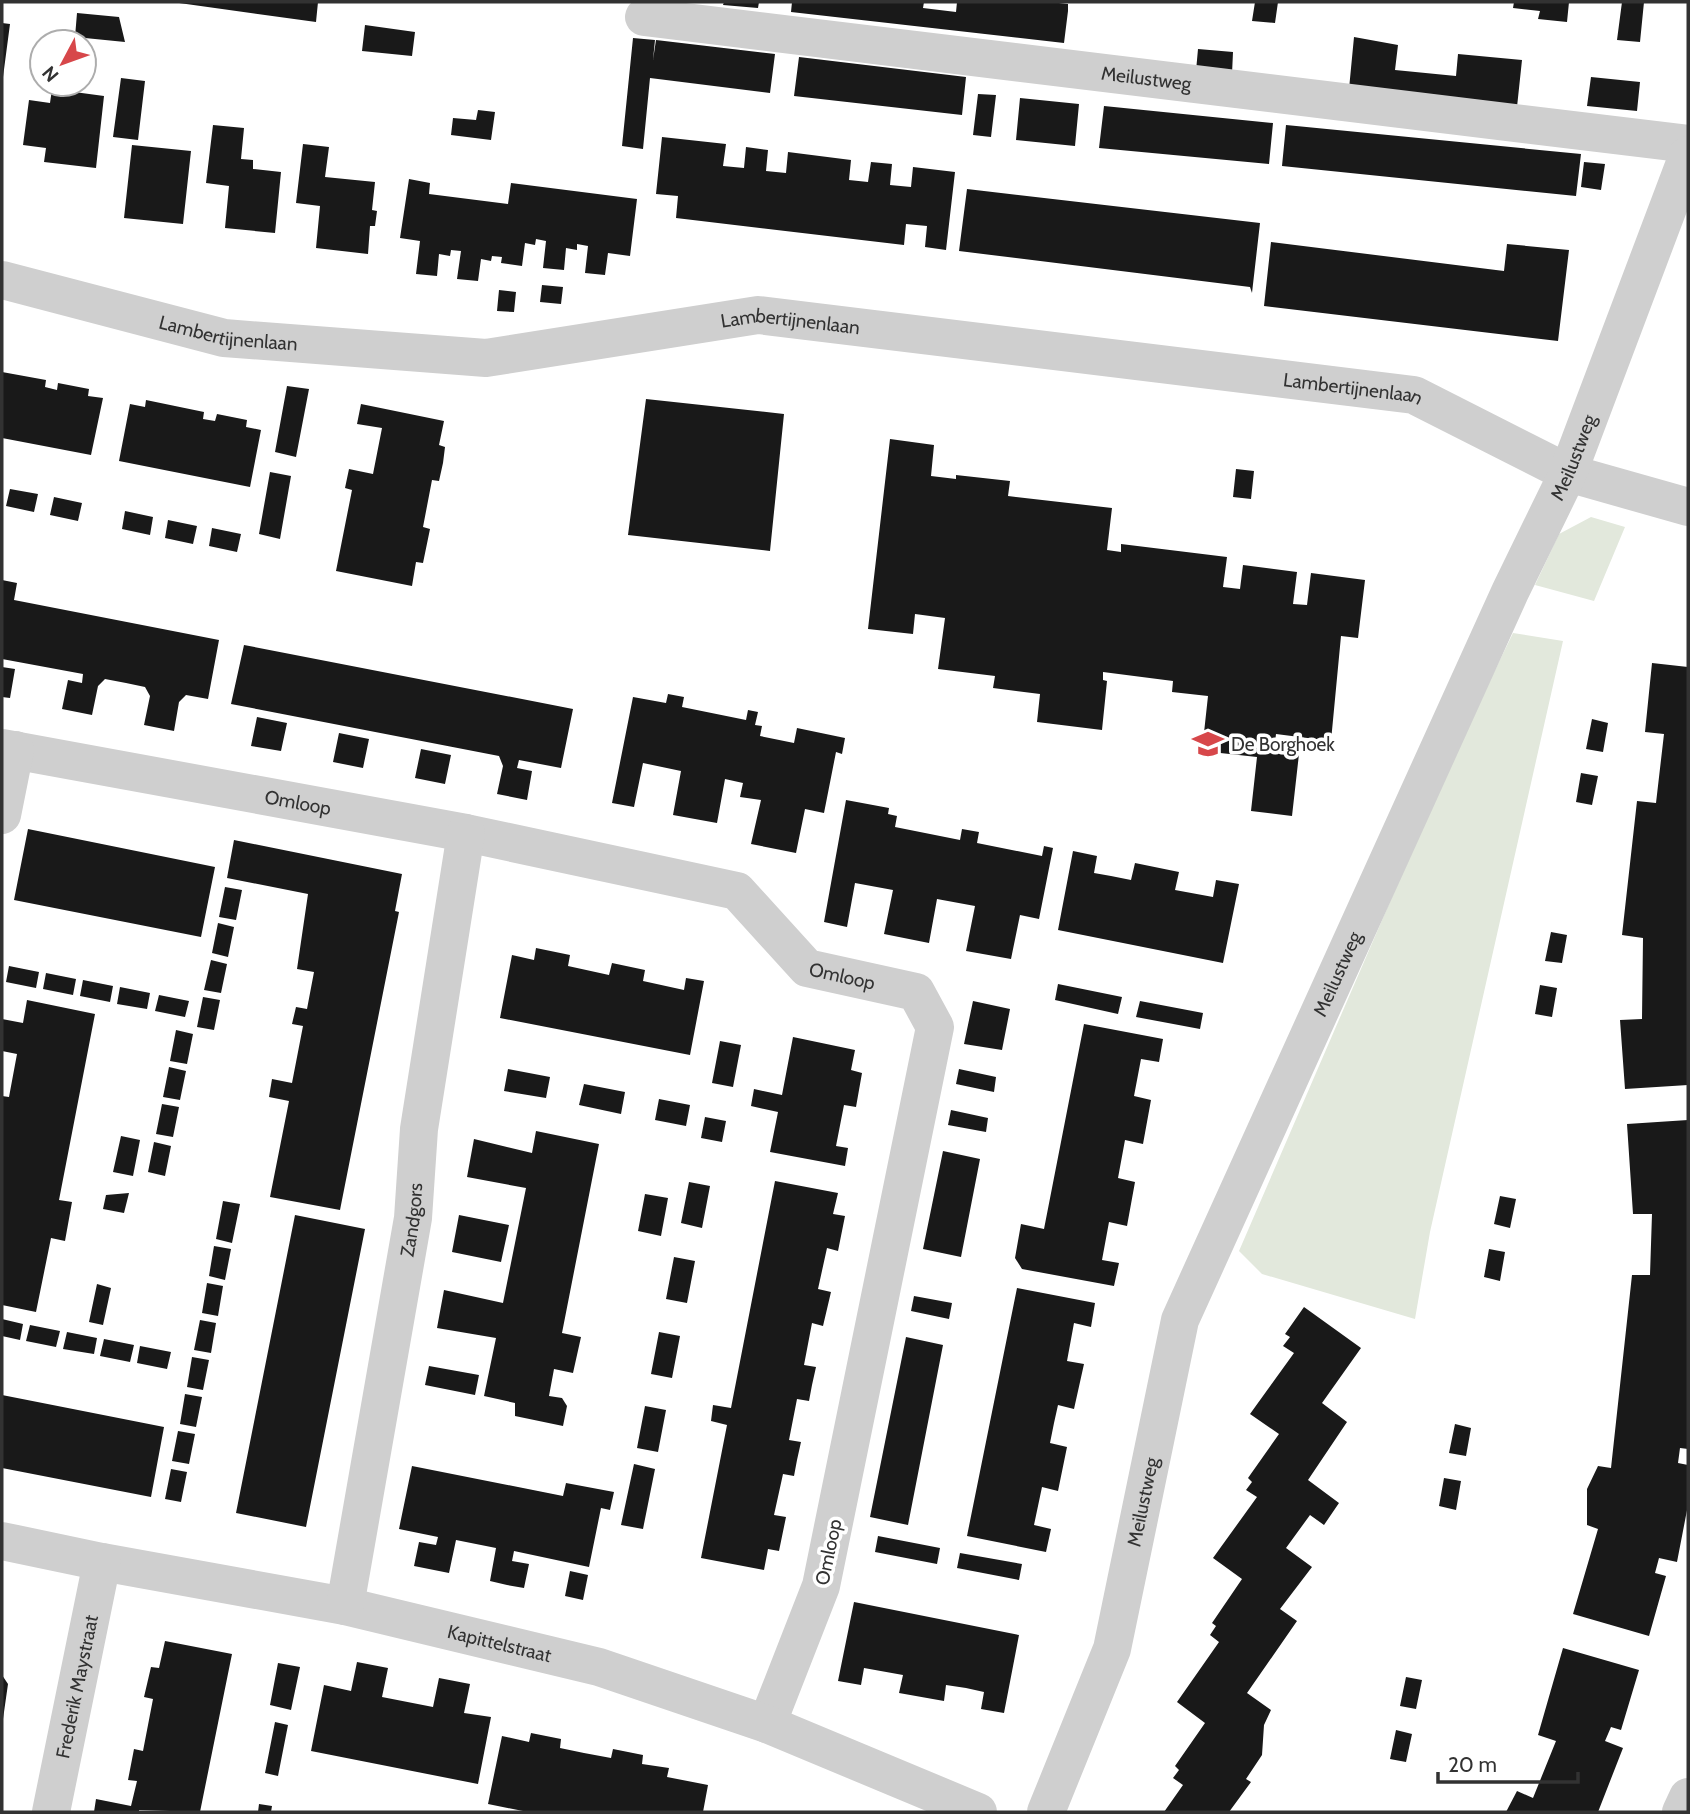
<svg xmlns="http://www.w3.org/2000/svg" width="1690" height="1814" font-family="Cabin,sans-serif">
  <rect width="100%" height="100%" fill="#fff"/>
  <path fill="#e2e8dc" d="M1591,517L1625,527L1594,601L1535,585L1559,534Z
    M1513,633L1563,641L1430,1232L1415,1319L1262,1274L1239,1251L1450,763Z"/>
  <path fill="#191919" d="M172,2H318L316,22Z
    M724,2H759L758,8L723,5Z
    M792,2H924L923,8L956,12L957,2H1050L1068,4V11L1064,43L791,12Z
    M1255,2H1278L1275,23L1252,21Z
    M1514,2H1569L1567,22L1538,19L1540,11L1513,8Z
    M1622,2H1644L1640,42L1617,40Z
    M77,13L119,17L125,42L75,37Z
    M2,23L10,24L3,77H2Z
    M365,25L415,32L412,56L362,51Z
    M1354,37L1398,45L1395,70L1456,76L1458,54L1522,60L1517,107L1349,89Z
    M633,38L655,40L653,60L656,40L775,54L770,93L650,78L643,149L622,146Z
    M1198,49L1233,52L1232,74L1196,71Z
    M799,57L966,77L962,115L794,96Z
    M1591,77L1640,82L1637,111L1587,106Z
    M121,78L145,81L138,140L113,137Z
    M52,89L104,96L96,168L44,162L46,148L23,145L29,100L50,103Z
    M978,94L996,95L991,137L973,135Z
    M1020,98L1079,104L1075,146L1016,140Z
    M1104,106L1273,123L1269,164L1099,148Z
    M478,110L495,112L491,140L451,135L453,118L476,120Z
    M213,125L244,128L241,159L253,160V169L281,172L275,233L225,228L229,186L206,183Z
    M1286,125L1581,154L1576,196L1282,166Z
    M662,137L726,144L723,166L744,168L746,147L768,150L766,171L786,173L788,152L851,160L849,180L868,182L871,162L892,164L890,185L911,187L913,167L955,172L946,250L925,247L927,226L906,224L904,245L676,218L678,196L656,194Z
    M303,144L329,147L325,177L375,182L372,210L377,211L375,226H370L368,254L316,248L320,206L296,203Z
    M132,145L191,151L183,224L124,218Z
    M1584,162L1605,164L1601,190L1581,187Z
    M409,179L430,183L429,194L508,204L511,183L637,199L630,256L608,253L605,275L585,273L588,246L577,244V250L566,248L564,270L543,268L546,241L536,239L535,245L525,243L522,266L501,263L502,257L492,256L491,261L481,259L478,281L457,279L461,251L451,250L450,256L439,254L437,276L416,274L420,241L400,238Z
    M967,189L1260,223L1252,293L1250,287L959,251Z
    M1271,242L1504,271L1507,244L1569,250L1558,341L1264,306Z
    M542,285L563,287L561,304L540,302Z
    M499,290L516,292L514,312L497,311Z
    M2,372L46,380L45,387L57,390L58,383L89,389L88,396L103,398L91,455L2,438Z
    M287,386L309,389L296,457L275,452Z
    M646,399L784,414L770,551L628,535Z
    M146,400L204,412L203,419L215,421L217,414L247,420L246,427L261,430L250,487L119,461L130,404L145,407Z
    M361,404L444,421L439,445L445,447L443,463L439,481L432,480L423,527L430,529L423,563L416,562L412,586L336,571L352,490L345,488L349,469L373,474L382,428L357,424Z
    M890,439L934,445L931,476L956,479V475L1010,481L1008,496L1112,508L1107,550L1121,552V544L1227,557L1223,587L1240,589L1243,565L1297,572L1293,604L1307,605L1311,573L1365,580L1358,638L1341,636L1331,741L1276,734L1274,751L1299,754L1292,816L1251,811L1257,757L1202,751L1208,696L1172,692L1173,681L1103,672V680L1107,681L1102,730L1037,722L1040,694L993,688L995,676L938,669L945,618L915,614L913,634L868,629Z
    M1236,469L1254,471L1251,499L1233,497Z
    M270,472L291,476L280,539L259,534Z
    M10,489L38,494L34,512L6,506Z
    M54,497L82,503L78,521L50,515Z
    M125,511L153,517L150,535L122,529Z
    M168,520L197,526L193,544L165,538Z
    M212,528L241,534L237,552L209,546Z
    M2,580L17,583L14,600L219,640L208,699L186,695L179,702L174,731L144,725L150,696L145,687L126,683L105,679L98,686L92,715L62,709L68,680L82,683L83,674L2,659Z
    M244,645L573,709L561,768L519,760L517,768L532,771L527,800L497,794L503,766L499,756L231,704Z
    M1652,663L1688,667V1085L1625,1089L1620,1020L1642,1019L1643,938L1622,935L1637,801L1656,803L1664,734L1645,732Z
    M2,667L15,669L10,698L2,697Z
    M668,694L684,697L682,707L746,720L748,710L758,712L755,725L762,726L760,736L794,743L797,728L845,738L842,754L836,752L824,813L805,809L796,853L751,844L761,800L740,797L743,783L725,779L717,823L673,815L681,771L643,763L634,807L612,803L633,697L666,703Z
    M257,717L287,723L281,751L251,746Z
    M1592,719L1608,723L1603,752L1586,749Z
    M339,733L369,739L363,768L333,762Z
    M421,749L451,755L445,784L415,778Z
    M1581,773L1598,776L1592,805L1576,802Z
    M846,800L889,808L888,814L897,816L895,827L960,840L962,829L979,832L977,843L1042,856L1044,846L1053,848L1039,919L1020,915L1011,959L966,951L975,906L937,899L929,943L884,934L893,890L855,883L847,927L824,922Z
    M28,829L215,867L201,937L14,900Z
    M234,840L402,874L395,911L399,912L340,1210L270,1197L289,1101L269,1097L272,1079L292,1083L303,1026L292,1024L296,1007L307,1009L314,972L297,969L308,894L227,878Z
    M1073,851L1097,856L1094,873L1111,876L1131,880L1135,863L1179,872L1175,890L1213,897L1216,880L1239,884L1223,963L1058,930Z
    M225,887L242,890L236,920L219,917Z
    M218,923L234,927L228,957L212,953Z
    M1551,932L1567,935L1562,963L1545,961Z
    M536,948L570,955L568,966L609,975L612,963L645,970L643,981L684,990L686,978L704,981L690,1055L500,1018L512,955L534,960Z
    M211,960L227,964L221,993L204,990Z
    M9,966L39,972L36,988L6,982Z
    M46,973L76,979L73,995L43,989Z
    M83,980L113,986L110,1002L80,996Z
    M1058,984L1122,997L1118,1014L1055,1000Z
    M1540,985L1557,988L1552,1017L1535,1014Z
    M120,987L150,993L147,1009L117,1004Z
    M159,995L189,1001L185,1017L155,1011Z
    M203,997L220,1000L214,1030L197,1027Z
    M27,1000L95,1014L59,1200L72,1202L65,1241L51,1238L36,1312L2,1305V1096L9,1097L17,1054L2,1051V1019L23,1023Z
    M973,1001L1010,1009L1002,1050L964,1044Z
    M1140,1001L1203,1013L1200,1029L1136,1017Z
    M1084,1024L1163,1039L1159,1062L1141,1059L1134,1096L1151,1100L1143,1144L1125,1140L1118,1178L1135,1182L1127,1226L1109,1222L1102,1260L1119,1263L1114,1286L1022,1269L1015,1258L1021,1224L1044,1229Z
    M176,1030L193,1034L187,1064L170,1061Z
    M793,1037L855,1050L851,1070L862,1073L856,1107L844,1105L836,1146L848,1148L845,1166L770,1152L778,1112L751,1106L754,1089L782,1095Z
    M720,1041L741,1045L733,1087L712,1083Z
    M169,1067L186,1071L180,1100L163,1097Z
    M508,1069L550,1077L546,1098L504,1091Z
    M959,1069L996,1077L994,1092L956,1084Z
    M584,1084L625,1092L621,1114L579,1105Z
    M659,1099L690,1105L686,1126L655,1120Z
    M162,1104L179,1107L173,1137L156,1134Z
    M951,1110L988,1118L986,1132L948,1125Z
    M705,1117L726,1121L722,1142L701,1138Z
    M1688,1120V1449L1680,1448L1678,1463L1688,1465V1505L1677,1562L1659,1558L1655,1573L1666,1576L1649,1636L1573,1614L1598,1529L1587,1525V1489L1598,1466L1611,1468L1632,1275H1650L1652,1214H1633L1627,1124Z
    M536,1131L599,1144L562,1333L581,1337L573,1373L554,1369L549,1396L562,1398L567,1406L563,1426L515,1416V1403L484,1396L496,1338L437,1328L444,1290L503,1303L526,1188L467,1177L474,1139L532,1153Z
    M121,1136L140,1140L133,1176L113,1172Z
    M154,1142L171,1146L165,1176L148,1172Z
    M943,1151L980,1159L961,1257L923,1249Z
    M775,1181L838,1193L833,1214L845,1216L838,1251L827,1248L818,1289L831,1292L823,1326L812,1323L804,1365L816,1367L812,1385L809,1401L797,1399L789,1440L801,1442L797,1460L794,1476L783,1474L774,1515L786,1517L779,1551L768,1549L764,1570L701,1558L727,1425L711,1421L713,1405L731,1408Z
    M689,1182L710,1186L702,1228L681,1223Z
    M129,1193L124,1213L103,1209L106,1195Z
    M645,1194L668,1198L661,1236L638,1231Z
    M1500,1196L1516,1199L1510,1228L1494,1224Z
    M223,1201L240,1204L232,1243L216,1239Z
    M295,1215L365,1229L306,1527L236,1513Z
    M459,1215L509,1225L501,1262L452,1252Z
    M214,1246L231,1249L225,1280L209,1276Z
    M1489,1249L1505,1252L1500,1281L1484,1277Z
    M674,1257L695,1261L687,1303L666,1299Z
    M207,1283L223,1286L218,1316L202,1313Z
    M97,1284L111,1288L103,1325L89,1322Z
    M1017,1288L1095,1303L1091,1327L1074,1323L1067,1361L1084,1364L1074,1409L1058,1405L1054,1423L1050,1443L1067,1447L1058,1491L1042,1487L1034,1525L1051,1529L1046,1552L967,1536Z
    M914,1296L952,1303L949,1319L911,1311Z
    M1304,1307L1361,1348L1322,1403L1347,1422L1308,1480L1339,1503L1324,1525L1310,1515L1286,1548L1312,1567L1280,1609L1297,1621L1247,1693L1271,1710L1264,1725L1262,1755L1246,1779L1251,1782L1229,1812H1164L1183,1785L1173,1778L1179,1770L1175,1766L1205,1723L1177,1702L1219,1642L1210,1635L1216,1626L1212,1623L1242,1579L1213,1558L1257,1497L1246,1490L1252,1482L1248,1478L1279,1434L1250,1414L1294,1353L1283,1346L1290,1337L1285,1334Z
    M2,1319L23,1324L20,1340L2,1336Z
    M200,1320L216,1323L211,1353L194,1350Z
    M30,1325L60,1331L56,1347L26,1341Z
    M67,1332L97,1338L94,1354L63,1349Z
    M659,1332L680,1336L672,1378L651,1374Z
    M906,1337L943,1345L908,1525L870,1517Z
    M104,1339L134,1345L130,1362L100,1356Z
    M140,1346L171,1352L167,1369L137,1363Z
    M192,1357L209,1360L203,1390L187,1387Z
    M429,1366L479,1375L475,1395L425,1385Z
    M185,1394L202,1397L196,1427L180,1424Z
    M2,1395L164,1427L151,1497L2,1468Z
    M645,1406L666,1410L658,1452L637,1448Z
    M1455,1424L1471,1428L1466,1456L1449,1453Z
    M178,1431L195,1434L189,1464L172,1461Z
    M634,1464L655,1469L643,1529L621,1525Z
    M412,1466L563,1496L566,1483L614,1492L610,1510L601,1508L589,1567L514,1551L512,1561L529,1564L524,1588L507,1585L490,1581L496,1548L456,1540L449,1573L414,1566L419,1542L436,1545L438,1537L399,1529Z
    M171,1469L187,1472L181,1502L165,1499Z
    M1444,1478L1461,1481L1456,1510L1439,1506Z
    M878,1536L940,1548L937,1564L875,1552Z
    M960,1553L1022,1564L1019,1580L957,1568Z
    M570,1571L588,1575L583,1600L565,1596Z
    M854,1602L1019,1635L1004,1713L981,1709L984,1692L966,1688L946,1685L944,1701L899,1693L903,1675L864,1668L861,1685L838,1681Z
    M165,1641L232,1654L200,1812L139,1810V1812H94L96,1799L131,1806L137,1781L128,1780L134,1749L143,1751L153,1699L144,1697L151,1667L159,1668Z
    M1563,1648L1639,1670L1621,1730L1611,1727L1605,1741L1623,1748L1598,1812H1506L1517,1791L1533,1798L1556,1741L1538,1735Z
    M357,1662L388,1668L382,1697L433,1707L439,1678L470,1684L464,1713L491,1717L478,1784L311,1751L324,1685L351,1691Z
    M278,1663L300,1667L291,1710L270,1705Z
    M2,1675L8,1684L3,1719H2Z
    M1406,1677L1422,1680L1416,1709L1400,1706Z
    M275,1722L288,1725L278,1776L265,1773Z
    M1396,1730L1412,1734L1406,1762L1390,1759Z
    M531,1733L561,1739L560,1748L584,1753L611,1758L613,1749L643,1755L642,1764L669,1768L667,1777L708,1785L703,1812H528L488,1804L502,1736L529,1742Z
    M259,1804L272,1806L271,1812H258Z"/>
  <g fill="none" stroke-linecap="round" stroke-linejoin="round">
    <g stroke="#cfcfcf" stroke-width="38">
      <path id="s1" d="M644,17L1688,144"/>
      <path id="s2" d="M2,280L224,338L486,358L758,315L1414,395L1568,473L1688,507"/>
      <path id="s3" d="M2,748L466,833L737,891L807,968L916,992L935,1027L821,1586L767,1724"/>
      <path d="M2,815L15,750"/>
      <path id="s4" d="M2,1541L102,1562L345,1606L599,1667L767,1724L978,1812"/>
      <path id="s5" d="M345,1606L413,1218L419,1129L466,833"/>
      <path id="s6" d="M51,1812L102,1562"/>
      <path id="s7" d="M1046,1812L1112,1649L1180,1320L1510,592L1568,473L1688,155"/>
      <path d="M1681,1812L1688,1797"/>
    </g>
  </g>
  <defs>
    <symbol id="school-bare" viewBox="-9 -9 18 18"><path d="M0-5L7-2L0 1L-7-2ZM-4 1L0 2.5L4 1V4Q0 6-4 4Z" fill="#d7474a" stroke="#fff" stroke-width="2.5" paint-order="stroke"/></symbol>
  </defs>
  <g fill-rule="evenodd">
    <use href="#school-bare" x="1186" y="722" width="44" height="44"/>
  </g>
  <g text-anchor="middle" stroke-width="7" stroke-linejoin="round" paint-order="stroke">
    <g font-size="19" fill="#323232" stroke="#fff">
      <text dy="7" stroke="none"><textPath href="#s1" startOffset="506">Meilustweg</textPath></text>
      <text dy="7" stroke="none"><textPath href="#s2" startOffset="800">Lambertijnenlaan</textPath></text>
      <text dy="7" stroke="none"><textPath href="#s2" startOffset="233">Lambertijnenlaan</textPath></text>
      <text dy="7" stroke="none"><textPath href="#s2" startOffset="1367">Lambertijnenlaan</textPath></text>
      <text dy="7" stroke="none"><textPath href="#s7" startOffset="1460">Meilustweg</textPath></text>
      <text dy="7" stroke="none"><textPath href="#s3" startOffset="301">Omloop</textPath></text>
      <text dy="7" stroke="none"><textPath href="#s3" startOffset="889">Omloop</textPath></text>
      <text dy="7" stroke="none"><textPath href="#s7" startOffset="892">Meilustweg</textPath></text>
      <text dy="7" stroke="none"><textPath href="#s5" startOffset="392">Zandgors</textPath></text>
      <text dy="7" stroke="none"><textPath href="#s7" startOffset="326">Meilustweg</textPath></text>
      <text transform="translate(828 1552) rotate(-78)" y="7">Omloop</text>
      <text dy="7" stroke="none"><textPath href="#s4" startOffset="508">Kapittelstraat</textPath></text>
      <text dy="7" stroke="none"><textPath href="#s6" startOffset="128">Frederik Maystraat</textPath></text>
    </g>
    <g font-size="19" fill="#323232" stroke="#fff" text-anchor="start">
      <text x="1231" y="751">De Borghoek</text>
    </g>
  </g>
  <rect width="1690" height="1814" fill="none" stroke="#323232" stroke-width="7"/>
  <g transform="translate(63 63) rotate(229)"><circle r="33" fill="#ffffff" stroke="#adadad" stroke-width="2"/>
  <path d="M0-5L12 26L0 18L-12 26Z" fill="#d7474a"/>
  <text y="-10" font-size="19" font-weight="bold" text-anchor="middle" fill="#323232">N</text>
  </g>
  <path d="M1438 1772v10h140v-10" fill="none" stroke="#323232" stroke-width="3.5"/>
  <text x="1448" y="1772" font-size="21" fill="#323232" stroke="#ffffff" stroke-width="5" paint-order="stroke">20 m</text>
</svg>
